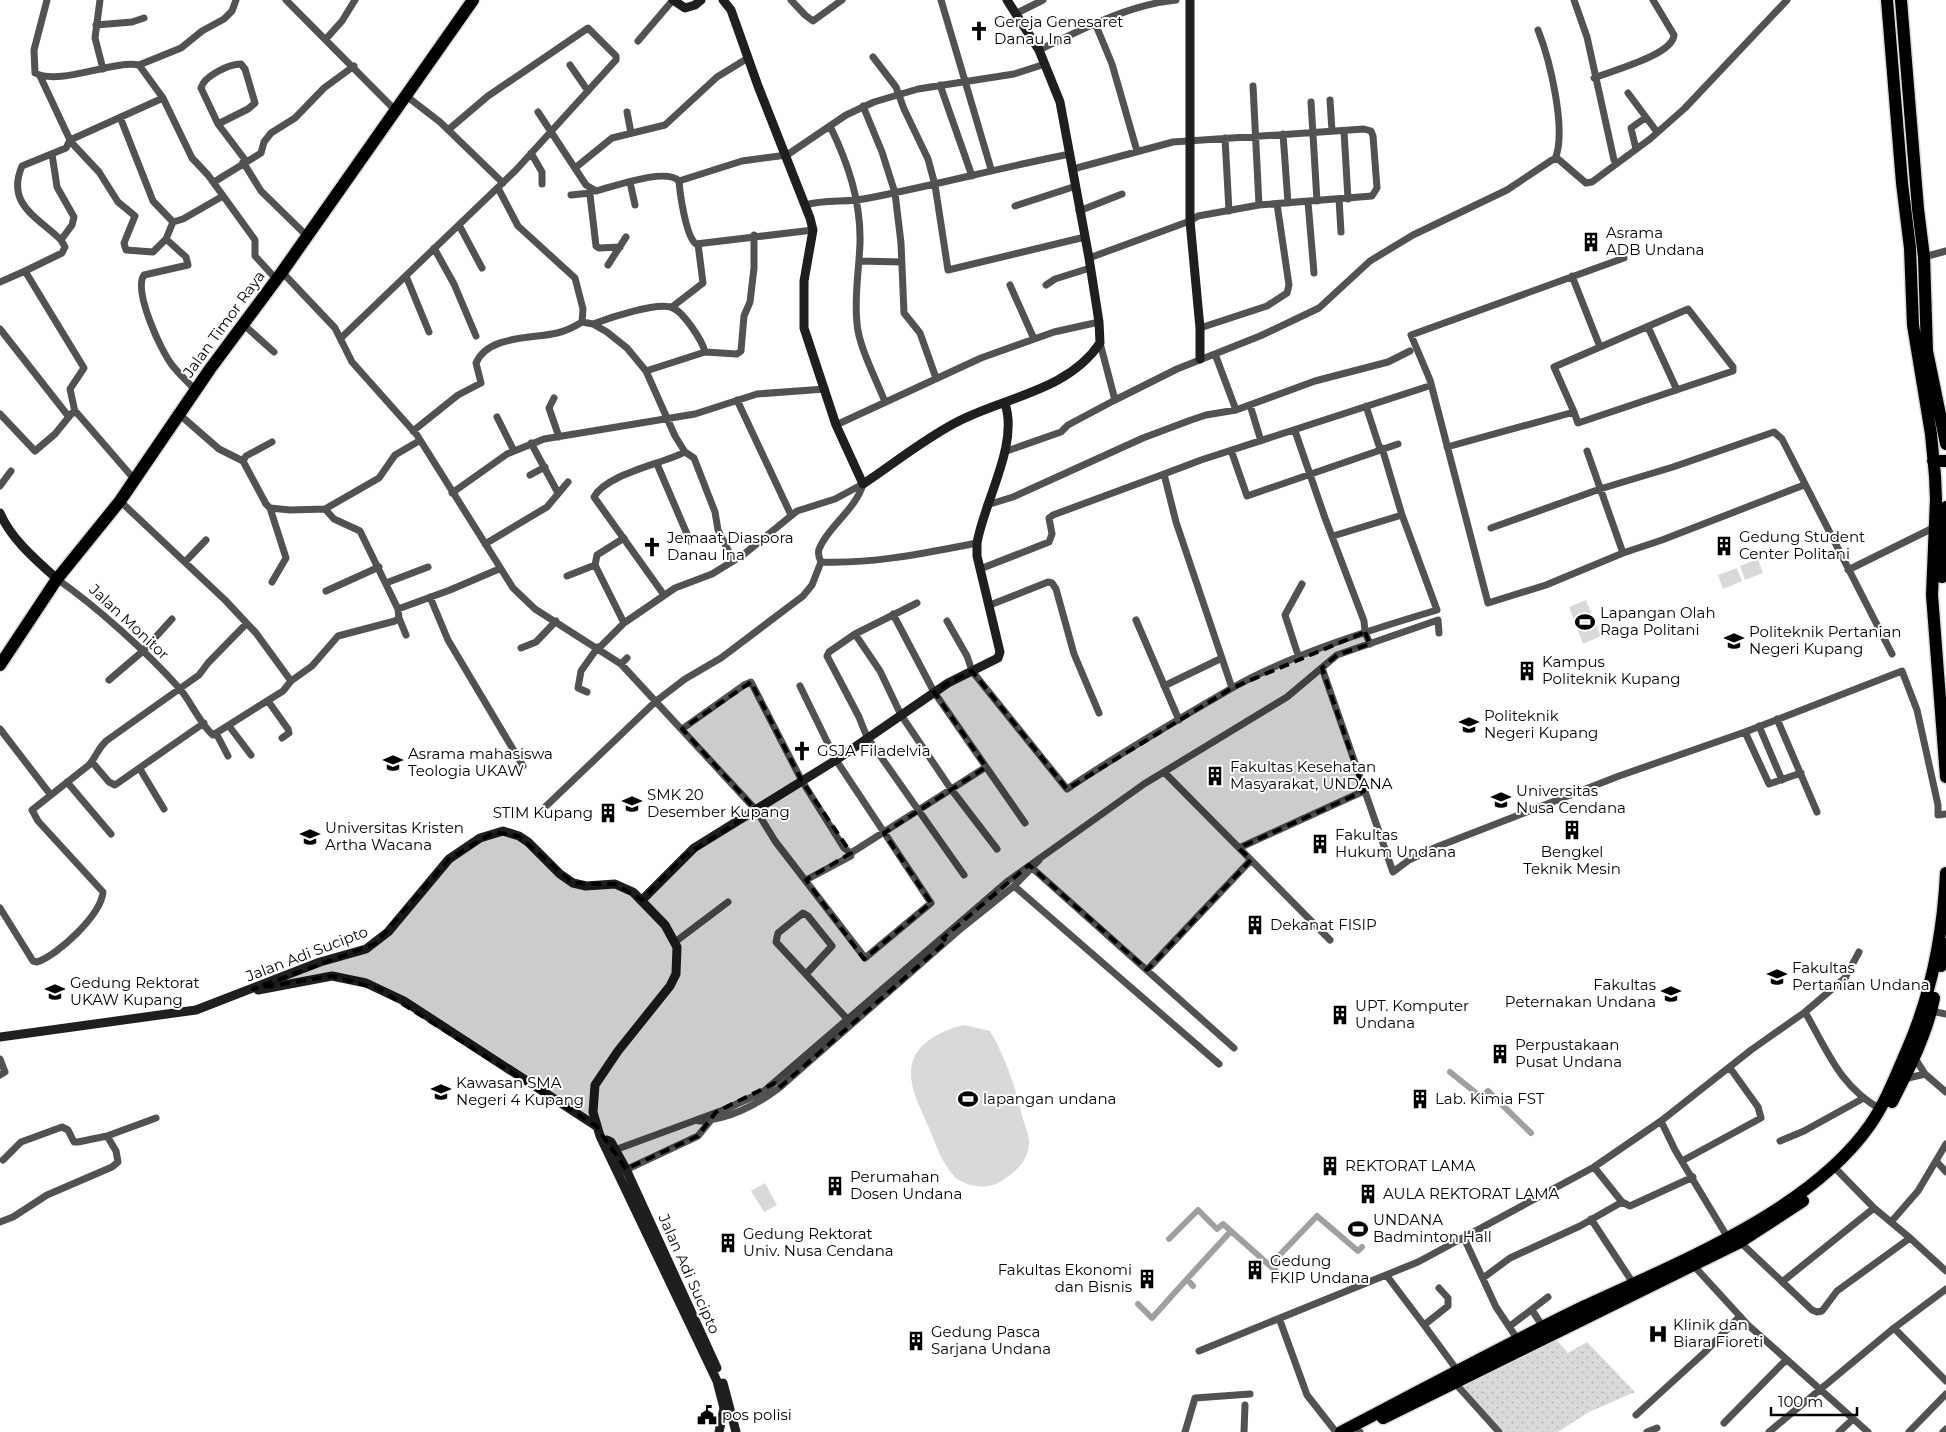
<svg xmlns="http://www.w3.org/2000/svg" width="1946" height="1432" font-family="Montserrat,sans-serif">
  <defs>
    <pattern id="grass-dots" width="8" height="8" patternUnits="userSpaceOnUse" patternTransform="scale(1.25)"><rect width="8" height="8" fill="#d9d9d9"/><path d="M2 2h.1M6 6h.1" fill="none" stroke="#b8b8b8" stroke-width="1.8" stroke-linecap="round"/></pattern>
  </defs>
  <rect width="100%" height="100%" fill="#fff"/>
  <path fill="url(#grass-dots)" d="M1556,1339L1568,1353L1587,1342L1635,1392L1589,1412L1558,1432H1504L1466,1394L1461,1385Z"/>
  <path fill="#d9d9d9" d="M1758,559L1763,573L1745,580L1740,566Z
    M1737,568L1742,581L1723,589L1718,575Z
    M1586,600L1601,636L1583,644L1569,607Z
    M964,1025L990,1031C1006,1058 1016,1089 1023,1119C1025,1126 1029,1134 1029,1142C1030,1161 1012,1176 996,1184C985,1189 965,1186 956,1178C943,1166 936,1145 929,1128C915,1096 895,1062 932,1038C942,1032 953,1027 964,1025Z
    M765,1183L777,1205L764,1212L751,1191Z"/>
  <g fill="none" stroke-linecap="round" stroke-linejoin="round">
    <path stroke="#a0a0a0" stroke-width="6" d="M1450,1072L1481,1097L1488,1091L1531,1133
      M1169,1239L1198,1210L1217,1229L1223,1224L1285,1279
      M1271,1264L1317,1216L1358,1251L1362,1247
      M1193,1286L1187,1279L1231,1231
      M1138,1304L1152,1318L1187,1279"/>
    <defs>
      <path id="highway" d="M1887,0L1902,183L1910,248L1913,325L1931,434L1935,476L1936,499L1932,595L1946,777
        M1901,0L1918,209L1924,257L1927,351L1946,444
        M1933,461H1946
        M1942,577L1946,507
        M0,665L57,579L120,501L210,369L282,272L473,0
        M1941,966L1946,944
        M1892,1102C1909,1069 1927,1034 1934,998
        M1383,1418L1740,1242L1803,1201
        M1341,1432C1422,1390 1502,1346 1585,1306C1677,1263 1810,1211 1870,1125C1886,1102 1896,1075 1907,1050C1931,995 1943,933 1946,873"/>
    </defs>
    <use href="#highway" stroke="#dbdbdb" stroke-width="15"/>
    <path stroke="#525252" stroke-width="7" d="M47,0L34,50L35,73C60,86 112,60 139,65
      M100,0L95,38L103,69
      M286,0L395,110
      M791,0L805,15L813,21L842,0
      M941,0L991,169
      M1574,0L1587,37L1614,160L1617,163
      M1015,14L1043,0
      M1095,23L1112,64L1137,151
      M96,25L132,22L144,18
      M1538,30C1550,60 1567,131 1555,159
      M326,39L342,21L355,0
      M638,41L673,0
      M1039,50C1083,29 1127,5 1176,0
      M873,57L896,87L904,109L928,159L935,185L948,270L1085,237
      M139,65L163,98L192,158L208,175L250,233L255,240V256L276,279
      M139,65L181,48L202,31L224,19L232,11L236,0
      M570,65L588,91
      M40,76L70,140L163,98
      M1594,78C1611,71 1673,55 1674,35L1653,0
      M940,85L972,176
      M1253,86L1259,205
      M1628,93L1657,132
      M405,95L440,122L503,183
      M1330,100L1332,131
      M1311,102L1317,201
      M863,106L882,152L895,193L901,243L904,313L920,333L936,378
      M538,112L586,185L596,191C613,187 666,167 679,181L742,161L787,155L846,115L874,102L918,89L1014,74L1045,64
      M627,112L631,133
      M120,117L153,201L173,222L183,219L223,196
      M218,124L248,109L255,103L245,69L241,64C229,64 204,76 201,88L218,124L246,161
      M830,126C848,163 861,201 860,243C859,271 854,296 857,323C858,345 877,381 885,402
      M1344,131L1348,199
      M1283,134L1288,203
      M1225,138L1229,211
      M70,140L66,148L22,166C6,204 36,216 61,240L65,247L62,253L25,271L84,368L70,389L75,412
      M70,141L99,172L118,202L135,216L124,243L126,250L153,252L166,239L173,222
      M1636,149L1631,128L1645,118
      M531,153L542,172V184
      M52,154L57,187L74,217L72,225L61,240
      M243,162L261,191L307,236
      M575,168L612,138L665,125L717,77L748,58
      M1073,169L1173,142L1364,129L1371,131L1373,136L1377,188L1372,196L1259,205L1198,216L1190,221L1089,258
      M679,181C680,194 686,237 696,244L813,230
      M214,182L261,153L264,142L271,133L295,118L324,88L354,66
      M630,182L635,205
      M498,188L518,226L575,278L583,309L582,322L593,324L607,332L627,348L646,371L675,436L685,452L694,458L715,512L718,530L733,560
      M591,190L590,195L596,246L599,248L620,247
      M571,195L590,193
      M1339,199L1341,232
      M1308,202L1314,273
      M805,205C826,199 848,203 869,198C936,185 1003,167 1070,154
      M1015,206L1076,186
      M1079,211L1122,194
      M459,225L482,268
      M166,239L186,257L188,265L144,275C133,291 161,351 172,365C179,374 188,382 196,391
      M434,248L454,284L476,336
      M1924,257L1946,251
      M1624,258L1411,335L1430,380L1488,603L1546,585L1623,553L1662,540L1804,485
      M859,261L902,262
      M608,265L626,237
      M282,272L335,328L352,362L417,435L513,588L535,609L621,664L627,658
      M406,276L429,332
      M1572,276L1600,347
      M0,282L25,271
      M1010,285L1034,339
      M1046,285L1055,279L1090,268
      M672,307L703,283L698,244
      M593,324C609,318 659,301 673,308C684,313 702,340 705,352
      M244,325L274,352
      M1648,327L1677,390
      M1200,328L1267,306L1287,293L1289,285L1277,204
      M0,329L69,417
      M341,338L516,170L616,60V56L588,28L488,96L448,130
      M1100,343L1115,400L1177,369L1260,336L1319,308L1370,261L1413,235L1507,190L1552,160L1558,159L1586,183L1592,182L1650,139L1685,108L1787,0
      M1215,354L1236,410
      M646,371L705,352L737,354L741,351L744,316L750,302L754,268V235
      M554,398L549,408L559,437
      M737,400L791,515
      M1250,405L1261,441
      M1366,406L1380,449
      M0,414L35,451L55,434L72,413H77L134,479
      M180,415L219,449L243,461L266,504L270,508L290,510L325,509L379,478L395,455L419,441
      M497,417L514,451
      M836,425L981,358L1054,332L1099,322
      M413,431L458,395L481,383L476,363C488,335 532,339 557,333C566,331 574,327 582,322
      M1295,431L1325,518L1364,621L1365,632L1370,644
      M531,443L558,493
      M1447,447L1574,412L1554,367L1688,309L1733,367V371L1578,423L1574,412
      M1231,450L1247,496L1398,444
      M1587,451L1623,553
      M1004,452L1061,432L1068,425L1115,400
      M243,461L246,456L272,442
      M657,464L690,541
      M530,475L545,467
      M863,484C856,509 829,526 820,547C817,552 819,558 821,562C874,564 925,553 977,543
      M0,486L11,471
      M452,493L507,454L544,439L695,414L757,394L825,389
      M120,501L225,600L256,633L291,681
      M987,505L1013,497L1143,438L1191,420L1206,415L1236,410L1315,381L1388,362L1410,351
      M270,508L286,558L272,582
      M325,509L334,519L360,531L398,609L450,590L499,569
      M1491,528L1600,489L1673,467L1774,432L1782,439L1892,654
      M1333,536L1402,515
      M485,544L547,507L568,482
      M185,562L206,540
      M595,565L597,555L624,538
      M980,569L1049,542L1052,534L1049,518L1053,515L1164,474
      M1848,570L1935,527
      M567,576L595,565L624,623L599,648
      M57,579C97,607 147,652 180,689C191,702 201,725 213,735L283,691L291,681L312,666L338,636L395,621L399,618L398,609
      M386,583L428,567
      M326,591L379,567
      M664,595L594,497C606,474 662,464 685,452
      M430,597L448,640L523,766
      M917,603L855,634L829,652L827,656L859,717L867,737L964,875
      M990,605L1048,582L1052,583L1056,589L1074,654L1099,713
      M893,614L934,692L1025,823
      M399,618L406,635
      M1136,620L1179,720
      M947,621L967,656L972,671L1067,789C1120,753 1176,721 1232,688C1292,654 1370,630 1437,610L1402,515L1382,448
      M624,623L675,588L712,574L743,555L797,511L835,499L863,484
      M855,634L880,671L901,715L951,789L997,849
      M521,648L536,642L556,621
      M1299,658L1285,615L1302,584
      M621,664L756,810L775,841L865,958L931,903L836,760L800,686
      M1322,668L1393,872L1409,860L1439,846L1619,776L1745,732L1902,671L1917,710L1938,805V815L1946,814
      M109,680L143,651L172,619
      M1164,686L1222,658
      M1232,688L1176,522L1164,474L1201,460L1426,387
      M587,692L578,688L581,671L598,647
      M268,701L288,729L289,733L282,738
      M1777,719L1817,812
      M229,726L251,755
      M1759,726L1782,780
      M0,729L50,794
      M682,729L744,685L751,682L802,781L844,848L851,853L986,767
      M1745,732L1769,784L1801,773
      M217,735L228,756
      M92,762L109,782L115,785L204,723
      M140,769L164,809
      M1164,772L1330,940
      M67,782L111,834
      M543,809L655,702L685,679L721,658L803,596L812,585L821,562
      M1239,848L1364,791
      M1031,867L1234,1048
      M806,880L851,856V853
      M1014,886L1219,1064
      M0,908L33,961L37,962C58,955 101,915 103,892L38,821L32,810L89,765C97,756 96,751 106,741L199,675L208,663L246,624
      M675,942L728,902
      M1147,970L1251,860
      M807,973L832,946L808,916L803,913L778,933L776,942L850,1022
      M1931,1011L1946,1014
      M1805,1012C1828,1052 1839,1085 1880,1109
      M1914,1057L1925,1074L1946,1092
      M0,1059L5,1072L0,1075
      M1904,1079L1925,1074
      M699,1121C727,1120 757,1105 779,1088L958,931L1014,886L1039,860
      M1661,1121L1675,1150L1728,1238
      M1780,1141L1804,1131L1862,1099
      M612,1151L726,1109L763,1092L1008,881L1144,784L1287,697L1337,655L1438,620L1439,633
      M3,1160L21,1142L62,1127L68,1130L74,1142H78L107,1136L156,1118
      M1682,1161L1761,1118L1758,1107L1730,1068
      M1937,1162L1946,1172
      M1594,1167L1622,1202L1630,1206L1693,1177
      M619,1173L698,1136L711,1120
      M1591,1219L1633,1283
      M0,1222L13,1217L47,1195L112,1167L118,1162L116,1151L107,1136
      M1891,1222L1918,1191L1946,1144
      M1464,1238L1496,1307L1518,1340
      M1910,1238L1946,1271
      M1740,1242L1812,1310L1817,1312L1822,1311L1837,1291L1910,1238L1874,1208L1838,1171
      M1694,1266L1748,1325L1868,1432
      M1387,1276L1424,1325
      M1483,1278L1510,1258L1580,1226L1622,1202
      M1782,1282L1874,1208
      M1439,1288L1448,1298V1306L1424,1325L1457,1370
      M1532,1310L1543,1327
      M1279,1318L1307,1395L1336,1432
      M1510,1326L1548,1297
      M1894,1328L1946,1289
      M1199,1351L1418,1262L1594,1167L1661,1121L1751,1050L1805,1012L1845,978L1859,952
      M1454,1382L1499,1432
      M1636,1415L1704,1353L1740,1316
      M1724,1423L1786,1360
      M1185,1432L1195,1398L1250,1394
      M1244,1432L1245,1405
      M1359,1432H1360
      M1647,1432L1657,1428
      M1769,1432L1894,1328L1946,1381
      M1839,1432L1853,1419
      M1909,1432L1946,1394
      M1943,1432L1946,1429"/>
    <path stroke="#1f1f1f" stroke-width="9" d="M673,0L685,8L695,5L701,0
      M723,0L731,10L758,86L810,218L813,230L804,281V328L836,425L863,484C893,464 923,440 955,423C1003,397 1067,392 1100,343L1099,322L1089,258L1060,102L1039,50L1007,0
      M1190,0V221L1200,328V359
      M0,513C11,539 36,560 57,579
      M642,900L694,848L836,760L948,683L998,658L1000,652L977,556V543C984,502 1019,444 1005,404
      M258,990L332,976L366,983L404,1001L596,1126
      M0,1037L196,1010L320,962L366,949L388,932L449,859L480,838L503,831L519,836L528,842L560,874L573,883L586,886L615,884L633,892L665,925L677,947L676,974L670,986L618,1051L595,1085L593,1112L600,1136L717,1381L724,1408L719,1432
      M607,1140L611,1142L626,1169L717,1368
      M723,1383L736,1432"/>
    <use href="#highway" stroke="#000" stroke-width="12"/>
  </g>
  <path fill="#000" fill-opacity="0.2" stroke="#000" stroke-width="4" stroke-dasharray="10 6" stroke-linejoin="round" d="M1365,632L1370,644L1337,655L1322,668L1364,791L1239,848L1251,860L1147,970L1029,865L943,938L947,941L779,1088L775,1083L716,1112L698,1136L626,1169L596,1126L379,989L332,976L253,989L375,944L449,859L494,832L519,836L573,883L615,884L642,900L684,856L756,810L682,729L751,682L802,781L851,853L806,880L864,959L931,903L884,833L986,767L934,692L948,683L972,671L1067,789L1232,688Z"/>
  <defs>
    <symbol id="church-bare" viewBox="-9 -9 18 18"><path d="M-1.2-6h2.4v3.5h3.3v2.4h-3.3V6h-2.4V-.1h-3.3v-2.4h3.3Z" fill="#000" stroke="#fff" stroke-width="2.5" paint-order="stroke"/></symbol>
    <symbol id="building-bare" viewBox="-9 -9 18 18"><path d="M-4-6H4V6H1V3H-1V6H-4ZM-2.5-4.3h1.7v1.8h-1.7ZM.8-4.3h1.7v1.8H.8ZM-2.5-1h1.7V.8h-1.7ZM.8-1h1.7V.8H.8Z" fill="#000" stroke="#fff" stroke-width="2.5" paint-order="stroke"/></symbol>
    <symbol id="stadium-bare" viewBox="-9 -9 18 18"><path d="M0-5a6.5 5 0 1 0 0 10a6.5 5 0 1 0 0-10ZM-3.5-1.8h7v3.6h-7Z" fill="#000" stroke="#fff" stroke-width="2.5" paint-order="stroke"/></symbol>
    <symbol id="university-bare" viewBox="-9 -9 18 18"><path d="M0-5L7-2L0 1L-7-2ZM-4 1L0 2.5L4 1V4Q0 6-4 4Z" fill="#000" stroke="#fff" stroke-width="2.5" paint-order="stroke"/></symbol>
    <symbol id="school-bare" viewBox="-9 -9 18 18"><path d="M0-5L7-2L0 1L-7-2ZM-4 1L0 2.5L4 1V4Q0 6-4 4Z" fill="#000" stroke="#fff" stroke-width="2.5" paint-order="stroke"/></symbol>
    <symbol id="hospital-bare" viewBox="-9 -9 18 18"><path d="M-5-5h3v3.5h4V-5h3V5h-3V1.5h-4V5h-3Z" fill="#000" stroke="#fff" stroke-width="2.5" paint-order="stroke"/></symbol>
    <symbol id="civic-bare" viewBox="-9 -9 18 18"><path d="M-.6-6.5H3V-4.5H.6V-3L4-1V1h2V6H-6V1h2V-1L-.6-3ZM-1.2 2.5V6h2.4V2.5Z" fill="#000" stroke="#fff" stroke-width="2.5" paint-order="stroke"/></symbol>
  </defs>
  <g fill-rule="evenodd">
    <use href="#church-bare" x="965" y="17" width="28" height="28"/>
    <use href="#building-bare" x="1577" y="228" width="28" height="28"/>
    <use href="#building-bare" x="1710" y="532" width="28" height="28"/>
    <use href="#church-bare" x="638" y="533" width="28" height="28"/>
    <use href="#stadium-bare" x="1571" y="608" width="28" height="28"/>
    <use href="#university-bare" x="1720" y="627" width="28" height="28"/>
    <use href="#building-bare" x="1513" y="657" width="28" height="28"/>
    <use href="#university-bare" x="1455" y="711" width="28" height="28"/>
    <use href="#church-bare" x="788" y="737" width="28" height="28"/>
    <use href="#university-bare" x="379" y="749" width="28" height="28"/>
    <use href="#building-bare" x="1201" y="762" width="28" height="28"/>
    <use href="#university-bare" x="1487" y="786" width="28" height="28"/>
    <use href="#school-bare" x="618" y="790" width="28" height="28"/>
    <use href="#building-bare" x="594" y="799" width="28" height="28"/>
    <use href="#building-bare" x="1558" y="816" width="28" height="28"/>
    <use href="#university-bare" x="296" y="823" width="28" height="28"/>
    <use href="#building-bare" x="1306" y="830" width="28" height="28"/>
    <use href="#building-bare" x="1241" y="911" width="28" height="28"/>
    <use href="#university-bare" x="1763" y="963" width="28" height="28"/>
    <use href="#university-bare" x="41" y="978" width="28" height="28"/>
    <use href="#university-bare" x="1657" y="980" width="28" height="28"/>
    <use href="#building-bare" x="1326" y="1001" width="28" height="28"/>
    <use href="#building-bare" x="1486" y="1040" width="28" height="28"/>
    <use href="#school-bare" x="427" y="1078" width="28" height="28"/>
    <use href="#stadium-bare" x="954" y="1085" width="28" height="28"/>
    <use href="#building-bare" x="1406" y="1085" width="28" height="28"/>
    <use href="#building-bare" x="1316" y="1152" width="28" height="28"/>
    <use href="#building-bare" x="821" y="1172" width="28" height="28"/>
    <use href="#building-bare" x="1354" y="1180" width="28" height="28"/>
    <use href="#stadium-bare" x="1344" y="1215" width="28" height="28"/>
    <use href="#building-bare" x="714" y="1229" width="28" height="28"/>
    <use href="#building-bare" x="1241" y="1256" width="28" height="28"/>
    <use href="#building-bare" x="1133" y="1265" width="28" height="28"/>
    <use href="#hospital-bare" x="1644" y="1320" width="28" height="28"/>
    <use href="#building-bare" x="902" y="1327" width="28" height="28"/>
    <use href="#civic-bare" x="693" y="1401" width="28" height="28"/>
  </g>
  <g text-anchor="middle" stroke-width="4" stroke-linejoin="round" paint-order="stroke">
    <g font-size="15" fill="#000" stroke="#fff" text-anchor="start">
      <text x="994" y="27">Gereja Genesaret<tspan x="994" dy="17">Danau Ina</tspan></text>
      <text x="1606" y="238">Asrama<tspan x="1606" dy="17">ADB Undana</tspan></text>
      <text x="1739" y="542">Gedung Student<tspan x="1739" dy="17">Center Politani</tspan></text>
      <text x="667" y="543">Jemaat Diaspora<tspan x="667" dy="17">Danau Ina</tspan></text>
      <text x="1600" y="618">Lapangan Olah<tspan x="1600" dy="17">Raga Politani</tspan></text>
      <text x="1749" y="637">Politeknik Pertanian<tspan x="1749" dy="17">Negeri Kupang</tspan></text>
      <text x="1542" y="667">Kampus<tspan x="1542" dy="17">Politeknik Kupang</tspan></text>
      <text x="1484" y="721">Politeknik<tspan x="1484" dy="17">Negeri Kupang</tspan></text>
      <text x="817" y="756">GSJA Filadelvia</text>
      <text x="408" y="759">Asrama mahasiswa<tspan x="408" dy="17">Teologia UKAW</tspan></text>
      <text x="1230" y="772">Fakultas Kesehatan<tspan x="1230" dy="17">Masyarakat, UNDANA</tspan></text>
      <text x="1516" y="796">Universitas<tspan x="1516" dy="17">Nusa Cendana</tspan></text>
      <text x="647" y="800">SMK 20<tspan x="647" dy="17">Desember Kupang</tspan></text>
      <text x="593" y="818" text-anchor="end">STIM Kupang</text>
      <text x="325" y="833">Universitas Kristen<tspan x="325" dy="17">Artha Wacana</tspan></text>
      <text x="1335" y="840">Fakultas<tspan x="1335" dy="17">Hukum Undana</tspan></text>
      <text x="1572" y="857" text-anchor="middle">Bengkel<tspan x="1572" dy="17">Teknik Mesin</tspan></text>
      <text x="1270" y="930">Dekanat FISIP</text>
      <text x="1792" y="973">Fakultas<tspan x="1792" dy="17">Pertanian Undana</tspan></text>
      <text x="70" y="988">Gedung Rektorat<tspan x="70" dy="17">UKAW Kupang</tspan></text>
      <text x="1656" y="990" text-anchor="end">Fakultas<tspan x="1656" dy="17">Peternakan Undana</tspan></text>
      <text x="1355" y="1011">UPT. Komputer<tspan x="1355" dy="17">Undana</tspan></text>
      <text x="1515" y="1050">Perpustakaan<tspan x="1515" dy="17">Pusat Undana</tspan></text>
      <text x="456" y="1088">Kawasan SMA<tspan x="456" dy="17">Negeri 4 Kupang</tspan></text>
      <text x="983" y="1104">lapangan undana</text>
      <text x="1435" y="1104">Lab. Kimia FST</text>
      <text x="1345" y="1171">REKTORAT LAMA</text>
      <text x="850" y="1182">Perumahan<tspan x="850" dy="17">Dosen Undana</tspan></text>
      <text x="1383" y="1199">AULA REKTORAT LAMA</text>
      <text x="1373" y="1225">UNDANA<tspan x="1373" dy="17">Badminton Hall</tspan></text>
      <text x="743" y="1239">Gedung Rektorat<tspan x="743" dy="17">Univ. Nusa Cendana</tspan></text>
      <text x="1270" y="1266">Gedung<tspan x="1270" dy="17">FKIP Undana</tspan></text>
      <text x="1132" y="1275" text-anchor="end">Fakultas Ekonomi<tspan x="1132" dy="17">dan Bisnis</tspan></text>
      <text x="1673" y="1330">Klinik dan<tspan x="1673" dy="17">Biara Fioreti</tspan></text>
      <text x="931" y="1337">Gedung Pasca<tspan x="931" dy="17">Sarjana Undana</tspan></text>
      <text x="722" y="1420">pos polisi</text>
    </g>
    <g font-size="15" fill="#000" stroke="#fff">
      <text transform="translate(224 324) rotate(-54)" y="5">Jalan Timor Raya</text>
      <text transform="translate(129 622) rotate(43)" y="5">Jalan Monitor</text>
      <text transform="translate(307 954) rotate(-21)" y="5">Jalan Adi Sucipto</text>
      <text transform="translate(689 1274) rotate(66)" y="5">Jalan Adi Sucipto</text>
    </g>
  </g>
  <path d="M1771 1407v8h86v-8" fill="none" stroke="#000000" stroke-width="2.5"/>
  <text x="1778" y="1407" font-size="15" fill="#000000" stroke="#ffffff" stroke-width="4" paint-order="stroke">100 m</text>
</svg>
